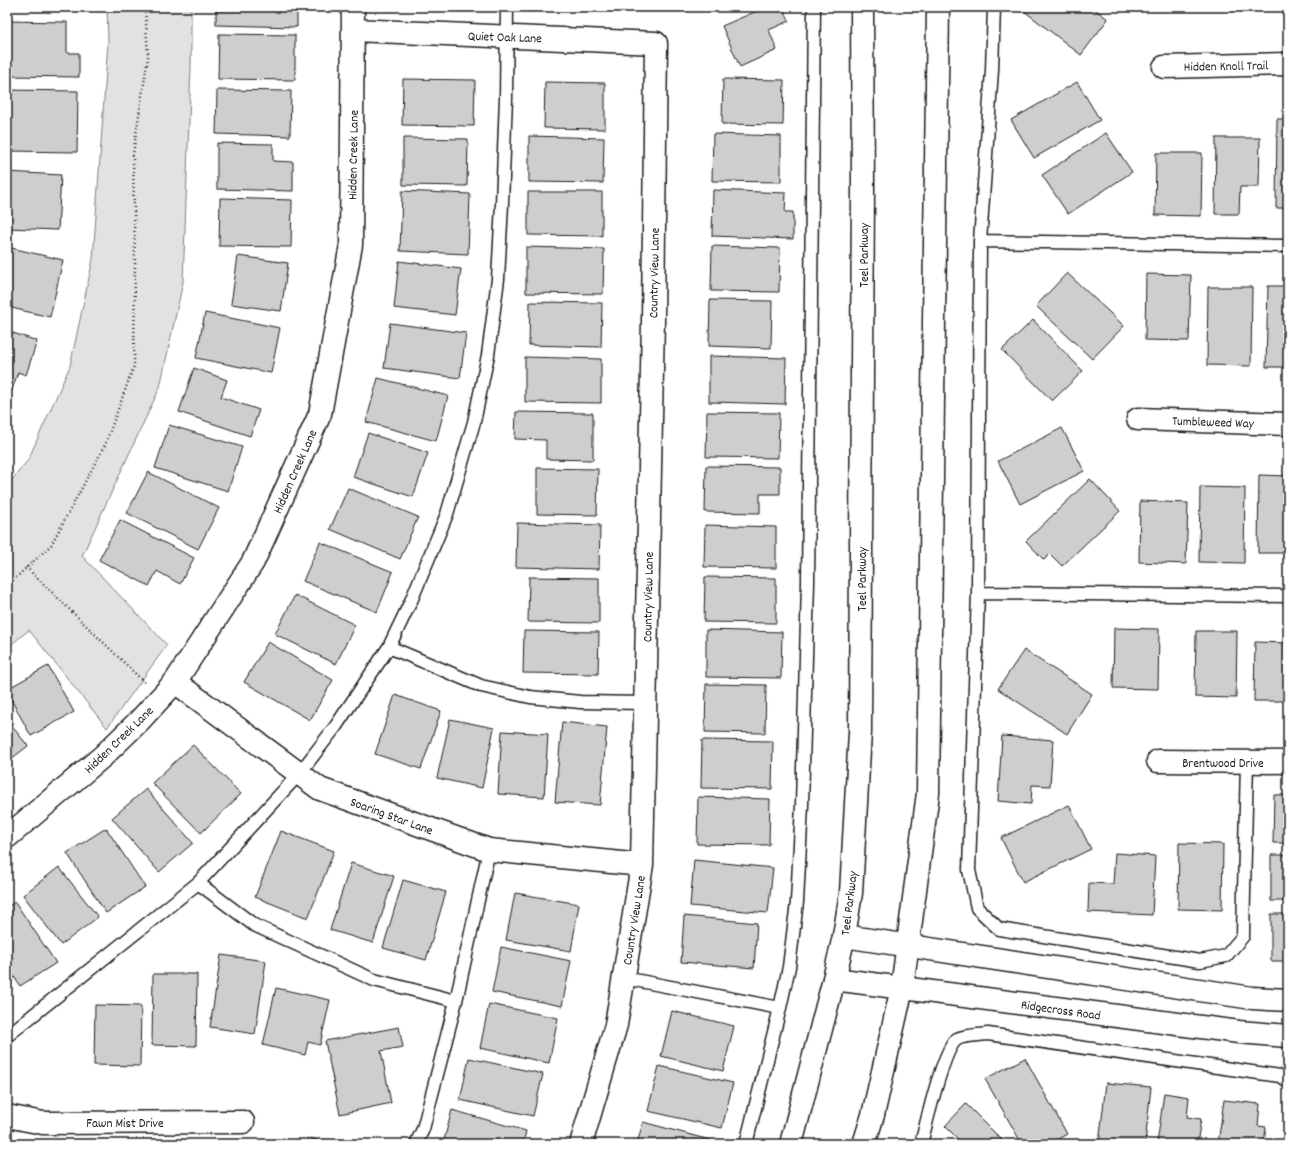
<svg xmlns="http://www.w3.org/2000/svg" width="1295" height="1151" font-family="Dekko,sans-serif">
  <rect width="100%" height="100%" fill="#fff"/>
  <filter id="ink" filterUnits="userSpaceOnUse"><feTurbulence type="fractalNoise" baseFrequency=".025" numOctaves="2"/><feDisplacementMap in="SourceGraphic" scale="8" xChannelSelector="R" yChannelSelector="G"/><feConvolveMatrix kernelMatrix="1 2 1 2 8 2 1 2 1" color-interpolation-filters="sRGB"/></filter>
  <g filter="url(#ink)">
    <path fill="#e2e2e2" stroke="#7f7f7f" d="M107,7H191V67L183,282L160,387L82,556L167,645L107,728L29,630L7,648V486L28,460L70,366L93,259L108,41Z"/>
    <path fill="#cecece" stroke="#1c1c1c" d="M216,7H297V27L216,25Z
      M766,7H783L789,21L769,30L777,50L740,67L722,26Z
      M1019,7H1092L1108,19L1081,55Z
      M1249,7H1288V9H1249Z
      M7,21L67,22V53H79V77L7,76Z
      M219,34L295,35V80L218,79Z
      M403,79L475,80L474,126L402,125Z
      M723,79L784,80L783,125L722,124Z
      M545,82L605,83V129L544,128Z
      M1077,82L1100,120L1034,158L1011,120Z
      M7,90L78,91L77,152L7,151Z
      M217,90L291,91L290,136L216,134Z
      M1277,119H1288V208H1276Z
      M1106,133L1132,172L1068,214L1042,175Z
      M713,134L781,136V182L712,181Z
      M529,136L604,138L603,183L529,182Z
      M403,138L468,139L467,186L403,185Z
      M1216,138H1260L1259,187H1240L1239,214H1215Z
      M217,143L273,144V161L293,162V191L217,189Z
      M1156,153H1202L1201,216L1155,215Z
      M7,172L61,175L58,230L7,228Z
      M713,190L786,193L785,212H793V239L712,236Z
      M402,191L470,194L468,254L400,251Z
      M528,192H602V236L528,235Z
      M220,198L292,200L291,247L219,246Z
      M712,246L780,248L779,292L711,291Z
      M7,247L63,260L50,317L7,307Z
      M526,247L604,249L603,294L526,293Z
      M238,256L288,263L281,311L231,304Z
      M399,261L461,269L455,315L394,308Z
      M1067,273L1124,326L1092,359L1036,306Z
      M1146,274L1191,275L1189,341L1145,340Z
      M1268,286H1288V367H1266Z
      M1208,287H1252L1251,366L1207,365Z
      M710,300L772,301L771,348L709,346Z
      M530,302L602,303L601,347L529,345Z
      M205,313L280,328L271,373L196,358Z
      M1033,320L1083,371L1052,401L1002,350Z
      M390,323L466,333L460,378L384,368Z
      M7,331L37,341L26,375L18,372L12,390L7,388Z
      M709,356L786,358L785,404L709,402Z
      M525,357L601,359V403L525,402Z
      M194,368L227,380L221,397L259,410L250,436L179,412Z
      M378,378L448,396L436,441L366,422Z
      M516,412L593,413V460L546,459V440L515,439Z
      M707,412L779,413L778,458L706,457Z
      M169,425L242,447L228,491L155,468Z
      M1062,428L1084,471L1020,504L998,461Z
      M368,433L428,453L413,497L353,477Z
      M706,466L780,467V494H760V513L705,512Z
      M537,468L598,469L597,515L537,514Z
      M148,472L219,508L198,549L127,513Z
      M1259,475L1288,476V553H1258Z
      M1090,479L1120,511L1062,566L1050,554L1044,560L1026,541Z
      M1200,487L1245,488L1244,563L1199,562Z
      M348,488L418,517L400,559L330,529Z
      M1140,501L1188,503L1186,564L1139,562Z
      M120,520L194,558L180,584L157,571L149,586L99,560Z
      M517,523L600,525L599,569L516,567Z
      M705,525L776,527V568L704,567Z
      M320,542L393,572L377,612L303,581Z
      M529,577L599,578V623L528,622Z
      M705,577L776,578V623L704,622Z
      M295,595L355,625L336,664L275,634Z
      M1114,628L1159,629L1158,689L1113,688Z
      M706,630L782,632L781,678L706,677Z
      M524,631L599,632L598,674L523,673Z
      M1196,631H1237L1236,698L1195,697Z
      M268,642L333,680L310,720L244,682Z
      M1255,642L1288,643V701H1254Z
      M1024,650L1092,694L1067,734L998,689Z
      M48,666L74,712L31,736L7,692V689Z
      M706,684L766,685L765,733L705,732Z
      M395,695L441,711L421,769L375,754Z
      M450,719L494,728L482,788L437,778Z
      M7,720L28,746L7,762Z
      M562,722L607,727L600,805L555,802Z
      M502,731L548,734L544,797L498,794Z
      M1002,736L1053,740L1050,786L1032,785L1031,804L998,801Z
      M702,740L773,741L772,789L701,788Z
      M193,745L241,794L201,833L152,783Z
      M146,789L193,843L159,872L112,818Z
      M1274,795H1288V843H1273Z
      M698,797L770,799L769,845L697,844Z
      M1069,805L1091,849L1023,882L1001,838Z
      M106,828L145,887L106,913L67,853Z
      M281,831L334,851L308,918L255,897Z
      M1179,843L1223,844L1222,910L1178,909Z
      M1115,853L1155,856L1152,915L1088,912L1089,883L1113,884Z
      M1271,855H1288V901H1271Z
      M694,860L773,868L768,913L690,906Z
      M351,863L394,876L373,943L330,930Z
      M59,867L98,917L61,945L23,895Z
      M403,880L446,892L426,960L383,948Z
      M515,893L579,904L571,951L506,940Z
      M15,902L56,963L20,986L7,966V907Z
      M1271,914H1288V961H1271Z
      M684,916L757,923L754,968L681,962Z
      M501,947L571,961L562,1006L492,992Z
      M221,955L266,961L255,1034L210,1027Z
      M153,974H197L196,1046L152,1045Z
      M276,988L330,1000L320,1045L308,1042L305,1055L263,1045Z
      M489,1004L558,1018L549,1063L480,1048Z
      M95,1005L141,1006L140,1066L94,1065Z
      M672,1011L734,1026L723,1071L661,1056Z
      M399,1027L403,1047L381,1051L391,1103L340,1114L325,1041Z
      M469,1058L543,1074L533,1116L460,1100Z
      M1025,1058L1067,1134L1049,1144H1022L985,1079Z
      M659,1066L733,1083L722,1128L648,1111Z
      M1106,1083L1151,1087L1145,1144H1099Z
      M1164,1093L1189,1097L1187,1117L1201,1119L1197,1144H1157Z
      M1224,1100L1260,1104L1258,1126L1266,1127L1264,1144H1218Z
      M966,1104L1006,1144H963L945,1126Z
      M452,1110L526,1131L523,1144H443Z
      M643,1122L717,1142L716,1144H637Z
      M310,1138L329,1144H308Z"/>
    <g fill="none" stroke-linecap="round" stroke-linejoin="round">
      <defs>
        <path id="service" d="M994,7L992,70L980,241L978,593L969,870L977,908L999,929L1200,961L1226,956L1243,936L1247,761
          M980,241L1288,246
          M978,593L1288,596
          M389,647L481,686L530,697L580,702L645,703
          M198,883L254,925L374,980L456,1001
          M624,978L780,1008
          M7,1036L198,883L299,774L336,726L389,647L411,601L447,514L474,422L488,355L498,279L502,204L506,98L507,7
          M416,1144L423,1129L456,1001L489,850
          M746,1144L780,1008L789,967L797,902L802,805L808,583L814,7
          M921,1144C926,1125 943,1049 957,1039C964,1035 980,1035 988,1034L1280,1076L1288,1081"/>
        <path id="minor" d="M353,30L656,43L653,320L642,865L616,1025L581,1144
          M1164,67L1288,64
          M1138,419L1288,424
          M175,682L320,789L489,850L642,865
          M1158,761L1288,762
          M7,837L103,756L140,720L175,682L253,562L320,414L351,245L353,7
          M844,936L1252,998L1288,1000
          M834,979L1239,1032L1288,1036
          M7,1116L43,1123L243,1122"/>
        <path id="secondary" d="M791,1144L834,979L844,936L851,893L860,732L863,188L862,7
          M864,1144L873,1115L902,988L928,793L938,7"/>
      </defs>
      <use href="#service" stroke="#1c1c1c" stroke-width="15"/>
      <use href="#minor" stroke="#1c1c1c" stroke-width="25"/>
      <use href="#secondary" stroke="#1c1c1c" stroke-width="25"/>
      <path stroke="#1c1c1c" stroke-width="2.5" stroke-dasharray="1 3" stroke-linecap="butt" d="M26,567L144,682
        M7,586L51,545L105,445L134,366L135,265L133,154L148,57L145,7"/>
      <use href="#service" stroke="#fff" stroke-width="12"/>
      <use href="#minor" stroke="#fff" stroke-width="22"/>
      <use href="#secondary" stroke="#fff" stroke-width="22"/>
    </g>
  </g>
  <g text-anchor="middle" stroke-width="3.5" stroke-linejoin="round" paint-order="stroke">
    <g font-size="13" fill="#1c1c1c" stroke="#fff">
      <text transform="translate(505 36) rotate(2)" y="5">Quiet Oak Lane</text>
      <text transform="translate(1226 65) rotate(-1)" y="5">Hidden Knoll Trail</text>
      <text transform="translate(352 155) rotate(-89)" y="5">Hidden Creek Lane</text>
      <text transform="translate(863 255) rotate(-90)" y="5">Teel Parkway</text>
      <text transform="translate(653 273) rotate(-89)" y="5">Country View Lane</text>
      <text transform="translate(1213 421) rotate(2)" y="5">Tumbleweed Way</text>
      <text transform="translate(294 471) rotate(-66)" y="5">Hidden Creek Lane</text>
      <text transform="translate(861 579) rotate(-90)" y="5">Teel Parkway</text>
      <text transform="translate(647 597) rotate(-89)" y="5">Country View Lane</text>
      <text transform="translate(118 739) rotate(-44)" y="5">Hidden Creek Lane</text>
      <text x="1223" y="767">Brentwood Drive</text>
      <text transform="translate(392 815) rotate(20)" y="5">Soaring Star Lane</text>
      <text transform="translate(848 903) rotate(-83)" y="5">Teel Parkway</text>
      <text transform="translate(633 920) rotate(-81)" y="5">Country View Lane</text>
      <text transform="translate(1061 1009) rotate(8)" y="5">Ridgecross Road</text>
      <text x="125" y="1127">Fawn Mist Drive</text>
    </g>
  </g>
  <rect width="1295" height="1151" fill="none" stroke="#fff" stroke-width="24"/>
  <rect x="12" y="12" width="1271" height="1127" fill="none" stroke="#1c1c1c" stroke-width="1.5" filter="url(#ink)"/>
</svg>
